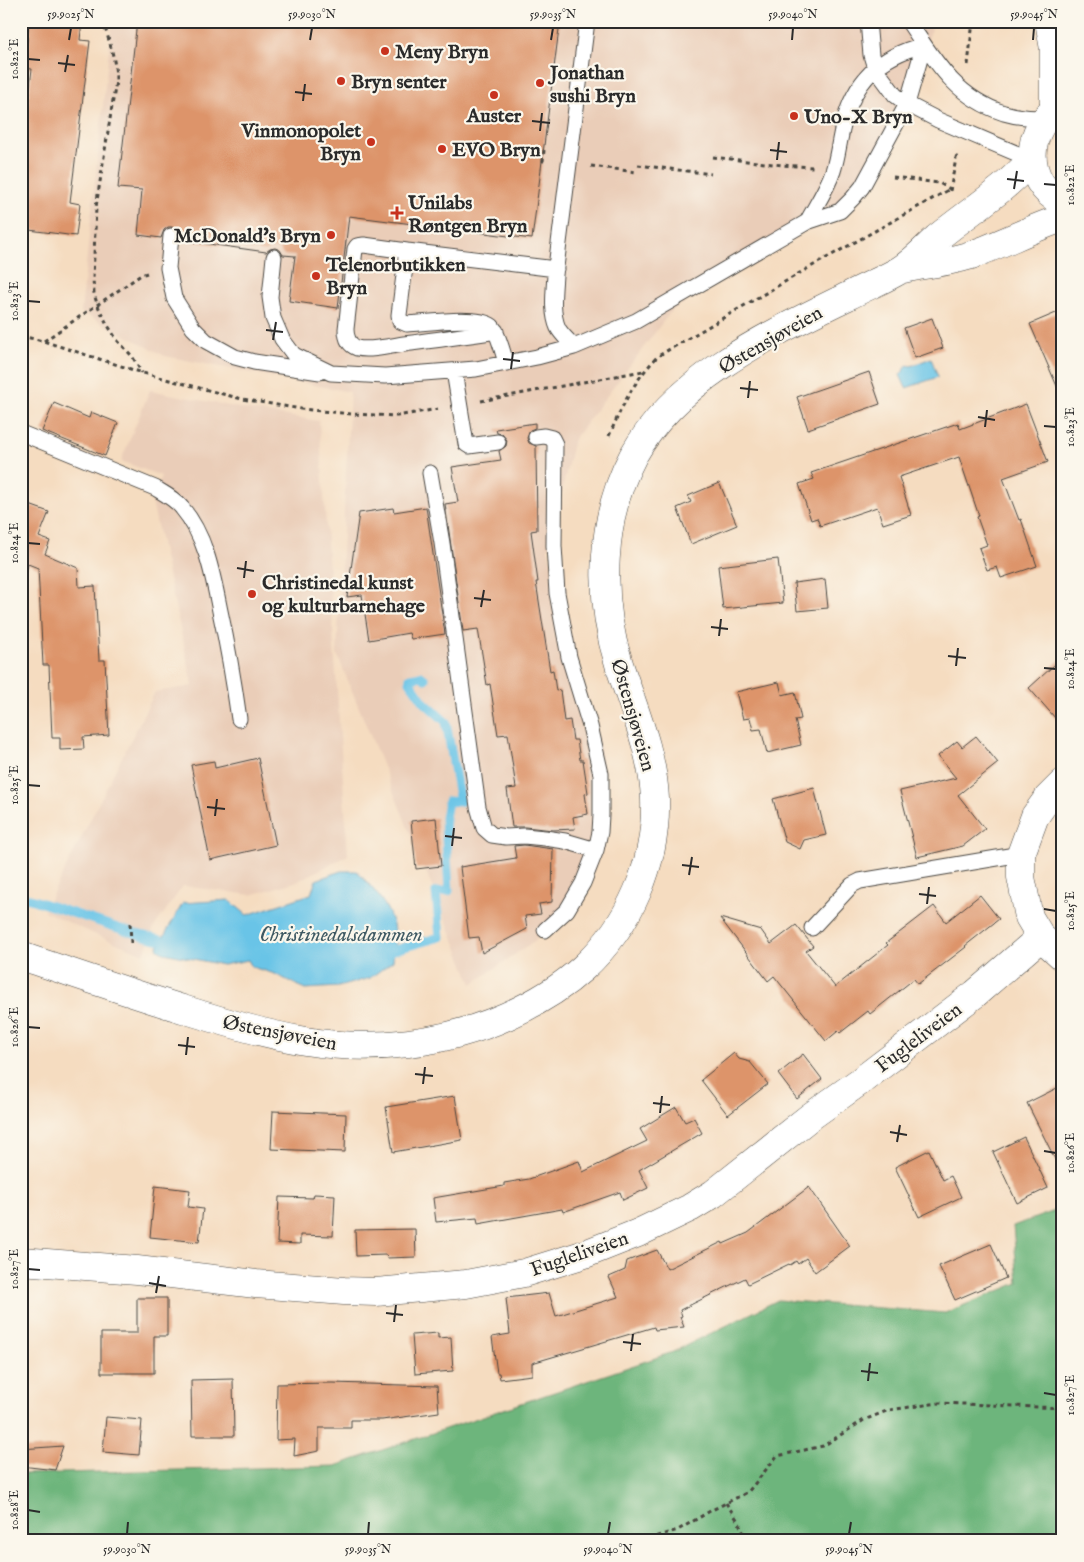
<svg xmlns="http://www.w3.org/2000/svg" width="1084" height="1562" font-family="'IM FELL English',serif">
  <rect width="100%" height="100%" fill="#fbf7ec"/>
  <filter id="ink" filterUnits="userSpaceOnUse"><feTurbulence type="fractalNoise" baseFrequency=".02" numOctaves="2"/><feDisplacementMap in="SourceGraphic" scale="10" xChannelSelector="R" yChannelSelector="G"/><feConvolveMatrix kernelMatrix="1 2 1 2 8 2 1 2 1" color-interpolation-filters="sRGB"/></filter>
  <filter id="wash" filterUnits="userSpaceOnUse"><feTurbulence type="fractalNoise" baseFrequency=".0096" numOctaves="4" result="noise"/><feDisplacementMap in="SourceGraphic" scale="20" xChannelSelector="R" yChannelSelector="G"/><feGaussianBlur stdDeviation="1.12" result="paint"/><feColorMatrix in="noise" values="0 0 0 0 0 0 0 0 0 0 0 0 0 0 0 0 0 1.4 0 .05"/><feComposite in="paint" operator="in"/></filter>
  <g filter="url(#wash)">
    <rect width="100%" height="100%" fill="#f5dcc0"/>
    <path fill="#eacdb8" d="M112,21H925L932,29L857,201L672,310L574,439L548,549L600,747L609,820L588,881L553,928L472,984L337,654L350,392L165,356L81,312Z
      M150,390L249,410L319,421L348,855L298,881L251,895L183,886L154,927L144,954L94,934L44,911L155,692L193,686L152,502L161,476L121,461Z"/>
    <path fill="#6db57b" stroke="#4c7053" d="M1063,1208V1541H21V1474L335,1466L673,1352L778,1300L945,1313L1018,1283L1013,1226Z"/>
    <path fill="#69c4e7" stroke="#4a7889" d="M931,358L938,377L906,388L900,375L908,365L911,366Z
      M341,871H357C373,889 390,905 394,930C396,940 394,951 393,961L370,978L338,987L305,989L275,974L252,967L248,960L223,965L164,953L157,948L183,903L229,900L247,915L311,894L316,880Z"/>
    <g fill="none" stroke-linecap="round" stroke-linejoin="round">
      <path stroke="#69c4e7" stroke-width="9" d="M21,896L136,934L161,940
        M394,950L440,937L436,892L449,891L445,818L448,801L460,802L446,722L424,702L410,682V678L421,676L425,679"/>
    </g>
    <g id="blocks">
      <path fill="#dd946a" d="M29,21H82L80,40L90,41L70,202L80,204L76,236L21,229V158L32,69L24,68Z
        M137,21H560L532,239L349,216L338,308L289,301L295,256L283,255L280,250L275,248L270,249L266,252L180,240L179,232L172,227H168L164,230L161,238L138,235L142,190L118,188Z
        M1063,310V400L1030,324Z
        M932,318L943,348L915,358L904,328Z
        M869,372L880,404L808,429L797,397Z
        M54,403L89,418L91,412L118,423L105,456L42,431Z
        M1026,404L1048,462L1003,478L1019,520L1021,519L1037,566L1001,578L997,567L987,570L979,548L987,545L977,517L979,516L959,457L899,477L911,515L883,524L877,507L820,526L817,518L811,520L799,484L814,479L811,473L958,423L960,429Z
        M535,423V428L530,430L527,438L529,443L536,446L537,530L531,531L538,582H536L550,671L553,670L556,691L560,690L564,721L570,720L573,740H577L580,760H583L588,793L585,794L588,814L573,817L575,829L553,830L525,827H512L507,789L516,788L508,734L498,735L490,684L487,685L478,629L463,631L445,504L458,502L452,467L501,460L499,451L506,446L507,440L502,434L497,433L496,429Z
        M719,483L722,489L737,525L691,544L677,508L691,502L688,496Z
        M21,502L49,512L39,537L50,541L45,554L78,568L79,587L95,586L99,660H105L109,735L83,737L84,749L60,750V738H52L49,665H43L38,568L28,564L22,579H21Z
        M426,507L445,634L411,639L409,633L369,640L362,595L347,597L359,513L393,508L394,512Z
        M778,559L783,603L723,609L718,566Z
        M825,579L828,608L797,611L794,583Z
        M1063,657V727L1029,688Z
        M779,682L782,695L795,692L801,719L795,720L801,745L767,753L761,729L753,730L750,718L743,719L736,692Z
        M976,736L998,763L958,795L985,829L963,846L917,857L900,791L956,778L938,756L957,741L962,747Z
        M258,758L276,845L210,860L191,765L214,761L215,768Z
        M814,788L826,835L804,840L800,849L785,842L773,799Z
        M436,818L441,866L416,869L411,821Z
        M524,845L553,849L552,902L539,904L541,914L525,916L527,929L482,953L479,937L469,938L460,867L516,858L514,846Z
        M980,895L999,919L965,946L966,947L918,984L914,979L870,1014L868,1011L840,1033L838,1031L826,1041L774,976L768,981L720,918L761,930L771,944L796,925L813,946L806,951L835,987L888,945L886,943L934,906L946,922Z
        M734,1053L739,1059L750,1062L768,1084L728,1115L701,1080Z
        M803,1054L822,1079L797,1099L778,1074Z
        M1063,1085V1175L1027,1103Z
        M455,1096L462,1140L393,1152L386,1107Z
        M676,1107L685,1122L694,1118L702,1133L639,1170L648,1188L623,1200L620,1192L563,1212L562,1209L478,1224L477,1218L436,1222L433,1198L504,1186V1183L529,1179L579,1161L583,1172L647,1141L640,1129Z
        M273,1111L346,1114L345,1152L271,1149Z
        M1024,1137L1048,1188L1017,1203L993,1152Z
        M929,1150L943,1180L951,1176L961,1197L919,1217L895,1167Z
        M155,1186L190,1190L188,1207L203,1209L199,1242L150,1237Z
        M809,1187L850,1246L815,1272L806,1258L798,1264L796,1261L790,1265L789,1264L748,1284L745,1278L680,1310L682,1316L680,1317L684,1327L655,1330L654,1327L532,1363V1375L500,1379L499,1373H497L492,1337L510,1334L506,1298L549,1293L556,1316L618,1297L609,1277L625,1270L627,1261L657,1250L667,1269L722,1242L723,1244L748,1233Z
        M314,1194L335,1195L333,1236L300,1235V1244L277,1243L279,1197L313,1198Z
        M415,1229L416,1257L387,1258L386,1255L356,1256L355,1230Z
        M991,1244L1006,1278L955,1300L939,1266Z
        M137,1298H167V1336H154V1373H101V1333H137Z
        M438,1333V1338L451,1337L453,1371L415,1374L412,1335Z
        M233,1379L234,1436H192L191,1380Z
        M332,1383L437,1386L439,1412L382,1420H351V1428H319V1451L294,1456L295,1439L276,1440L277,1384Z
        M106,1417L142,1420L139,1455L103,1452Z
        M63,1446L55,1470L21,1466V1449Z"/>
    </g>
  </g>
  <g filter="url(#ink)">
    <use href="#blocks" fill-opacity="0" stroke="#494641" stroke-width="1"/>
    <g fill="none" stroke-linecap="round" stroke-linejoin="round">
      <defs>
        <path id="lane" d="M868,21L871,55L875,68L895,95L907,104L938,120L1032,160
          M908,21C935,61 955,97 1004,113C1018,117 1031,119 1046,117
          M171,236L168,268L174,298L193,328L206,341L235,357L254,362L320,372
          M407,251L364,245L357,246L355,249L346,329C346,338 349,345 357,348C369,351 391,346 404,344C434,340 465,336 496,331
          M274,257L270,297L273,318L282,339L294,355L331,373L385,376L476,369L537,357L574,347L636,321L807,222L840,211L853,198L862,187L907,104L924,45C879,56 854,81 843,126C839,141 838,156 833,171C827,189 816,205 807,222
          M574,347C569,341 561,334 558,328C551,312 554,292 555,275L587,21
          M506,362C503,354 498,332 492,326C477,315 426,323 407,324L400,321L399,315L407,251L556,269
          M454,371L466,444L469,446L498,442
          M21,433L155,488C165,494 175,499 182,508C206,536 213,576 220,611C228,647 234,683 239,719
          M536,437L544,436L552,438L555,444L554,546L557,593L569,657L590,726L601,774V815L600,832L596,850L583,883L567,910L545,930
          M430,473L442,543L478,807L484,828L492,835L506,837L524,836L545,838L565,841L596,850
          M812,928L852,885L860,881L1021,854"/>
        <path id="street" d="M1063,783L1048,798L1035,816L1021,854V877L1029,917L1041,937L1063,957
          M21,1261L137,1270L256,1284L344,1291L376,1292L466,1284L524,1273L585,1254L638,1233L690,1208L713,1194L810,1117L862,1080L975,994L1041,937"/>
        <path id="secondary" d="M1063,104C1024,126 1021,182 1063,203
          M903,269C926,264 951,262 974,254C1004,243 1032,228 1063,218
          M21,956C76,974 130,993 186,1010C225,1022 264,1034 305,1041C372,1052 445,1044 507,1016C534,1004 561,988 583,968C630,925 657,863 655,799C653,752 633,708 619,664C598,598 600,518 633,456C677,377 771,334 848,296C865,287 883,280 900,270C913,262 925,249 937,238C958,221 981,205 1002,188C1013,179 1023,169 1032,160"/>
        <path id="highway" d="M1049,21L1054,49V109"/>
      </defs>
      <use href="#lane" stroke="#494641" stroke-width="17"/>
      <use href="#street" stroke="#494641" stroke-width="29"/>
      <use href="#secondary" stroke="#494641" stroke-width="29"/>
      <use href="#highway" stroke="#494641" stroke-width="29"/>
      <path stroke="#494641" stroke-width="3" stroke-dasharray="4 4" stroke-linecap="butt" d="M103,21C109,41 116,60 116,81L96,207L93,279L94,293L97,304L107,324L117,340L132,356L142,373
        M968,65L973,21
        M544,150L543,161H547
        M713,157L782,165L813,167
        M638,165L711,174
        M591,166L637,172
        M893,177L939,183L950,189
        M950,191L957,153
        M21,336L43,341L143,373L242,399L301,409L352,414L397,416L438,409
        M44,341L141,275L147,273
        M481,401L643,371
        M609,436C623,404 633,382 658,356L805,270L950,189
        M130,923L131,943
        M726,1503C733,1514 744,1527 745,1541
        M641,1541L678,1530L712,1510L748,1492L777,1456L823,1446L864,1420L889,1410L939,1403L1063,1408"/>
      <use href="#lane" stroke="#fff" stroke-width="15"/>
      <use href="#street" stroke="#fff" stroke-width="28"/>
      <use href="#secondary" stroke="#fff" stroke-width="28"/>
      <use href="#highway" stroke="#fff" stroke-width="28"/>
    </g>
  </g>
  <path fill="none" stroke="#2b2b2b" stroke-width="2" d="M69,40L71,28M310,40L312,28M551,40L553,28M792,40L793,28M1033,40L1034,28M28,59L40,60M58,63L75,65M65,72L68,55M295,92L312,94M303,101L305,84M532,121L550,123M540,131L542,113M770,150L787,152M777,160L779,142M1007,179L1024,181M1044,184L1056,185M1014,189L1017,171M28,301L40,302M266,330L283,332M273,340L276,322M503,359L520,361M511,369L513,352M740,388L758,390M748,398L750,381M978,417L995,420M1044,426L1056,427M985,427L987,410M28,543L40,544M237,568L254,571M244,578L246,561M474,598L491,600M481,607L484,590M711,627L728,629M719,636L721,619M948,656L966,658M956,666L958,648M1044,668L1056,669M28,785L40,786M207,807L225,809M215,816L217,799M445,836L462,838M452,846L454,828M682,865L699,867M689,875L692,857M919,894L936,896M927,904L929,887M1044,909L1056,911M28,1027L40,1028M178,1045L195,1047M186,1055L188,1037M415,1074L433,1076M423,1084L425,1067M653,1103L670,1105M660,1113L662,1096M890,1132L907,1135M897,1142L900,1125M1044,1151L1056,1153M28,1269L40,1270M149,1283L166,1286M156,1293L159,1276M386,1313L403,1315M394,1322L396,1305M623,1342L641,1344M631,1351L633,1334M861,1371L878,1373M868,1381L870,1363M1044,1393L1056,1395M28,1510L40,1512M127,1534L128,1522M368,1534L369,1522M608,1534L610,1522M849,1534L851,1522"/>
  <g fill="#c8321e" stroke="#fbf7ec" stroke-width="2">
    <circle cx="385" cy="51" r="5"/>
    <circle cx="341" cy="81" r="5"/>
    <circle cx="540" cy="83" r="5"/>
    <circle cx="494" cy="95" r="5"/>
    <circle cx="794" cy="116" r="5"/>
    <circle cx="371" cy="142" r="5"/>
    <circle cx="442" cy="149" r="5"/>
    <path d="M394.5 205.5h5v5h5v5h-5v5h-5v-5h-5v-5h5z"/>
    <circle cx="331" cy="235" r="5"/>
    <circle cx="316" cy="276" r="5"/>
    <circle cx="252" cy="594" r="5"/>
  </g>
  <g text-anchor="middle" stroke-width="4.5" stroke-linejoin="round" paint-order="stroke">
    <g font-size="20" font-weight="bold" fill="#2b2b2b" stroke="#fbf7ec" text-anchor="start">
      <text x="395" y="58">Meny Bryn</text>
      <text x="550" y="79">Jonathan<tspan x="550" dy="23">sushi Bryn</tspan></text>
      <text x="351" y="88">Bryn senter</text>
      <text x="494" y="122" text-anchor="middle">Auster</text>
      <text x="804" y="123">Uno-X Bryn</text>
      <text x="361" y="137" text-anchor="end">Vinmonopolet<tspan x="361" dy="23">Bryn</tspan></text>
      <text x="452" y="156">EVO Bryn</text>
      <text x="408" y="209">Unilabs<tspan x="408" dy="23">Røntgen Bryn</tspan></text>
      <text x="321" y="242" text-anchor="end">McDonald's Bryn</text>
      <text x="326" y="271">Telenorbutikken<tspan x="326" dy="23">Bryn</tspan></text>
      <text x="262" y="589">Christinedal kunst<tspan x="262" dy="23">og kulturbarnehage</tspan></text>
    </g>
    <g font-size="20" fill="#2b2b2b" stroke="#fbf7ec">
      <text transform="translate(770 339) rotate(-30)" y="7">Østensjøveien</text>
      <text transform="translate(634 715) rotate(74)" y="7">Østensjøveien</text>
      <text transform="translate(280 1032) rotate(11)" y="7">Østensjøveien</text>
      <text transform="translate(918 1037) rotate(-37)" y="7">Fugleliveien</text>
      <text transform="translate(579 1253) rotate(-19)" y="7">Fugleliveien</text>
    </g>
    <g font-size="21" font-style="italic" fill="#3e5963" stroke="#fbf7ec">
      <text x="341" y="941">Christinedalsdammen</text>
    </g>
  </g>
  <rect width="1084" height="1562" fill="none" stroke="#fbf7ec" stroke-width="55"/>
  <rect x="28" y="28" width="1028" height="1506" fill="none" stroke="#2b2b2b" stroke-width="2"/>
  <g font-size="12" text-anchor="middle" fill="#2b2b2b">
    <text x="71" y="18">59.9025°N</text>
    <text x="312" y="18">59.9030°N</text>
    <text x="553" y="18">59.9035°N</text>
    <text x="793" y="18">59.9040°N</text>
    <text x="1034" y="18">59.9045°N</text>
    <text transform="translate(14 59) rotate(-90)" y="4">10.822°E</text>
    <text transform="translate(1070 185) rotate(-90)" y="4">10.822°E</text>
    <text transform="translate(14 301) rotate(-90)" y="4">10.823°E</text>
    <text transform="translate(1070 427) rotate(-90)" y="4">10.823°E</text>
    <text transform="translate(14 543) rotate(-90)" y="4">10.824°E</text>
    <text transform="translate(1070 669) rotate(-90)" y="4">10.824°E</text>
    <text transform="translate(14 785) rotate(-90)" y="4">10.825°E</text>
    <text transform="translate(1070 911) rotate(-90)" y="4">10.825°E</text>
    <text transform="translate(14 1027) rotate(-90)" y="4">10.826°E</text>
    <text transform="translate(1070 1153) rotate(-90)" y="4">10.826°E</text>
    <text transform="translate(14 1269) rotate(-90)" y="4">10.827°E</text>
    <text transform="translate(1070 1395) rotate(-90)" y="4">10.827°E</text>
    <text transform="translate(14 1510) rotate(-90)" y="4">10.828°E</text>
    <text x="127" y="1553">59.9030°N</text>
    <text x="368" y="1553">59.9035°N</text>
    <text x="608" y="1553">59.9040°N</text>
    <text x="849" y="1553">59.9045°N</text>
  </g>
</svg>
